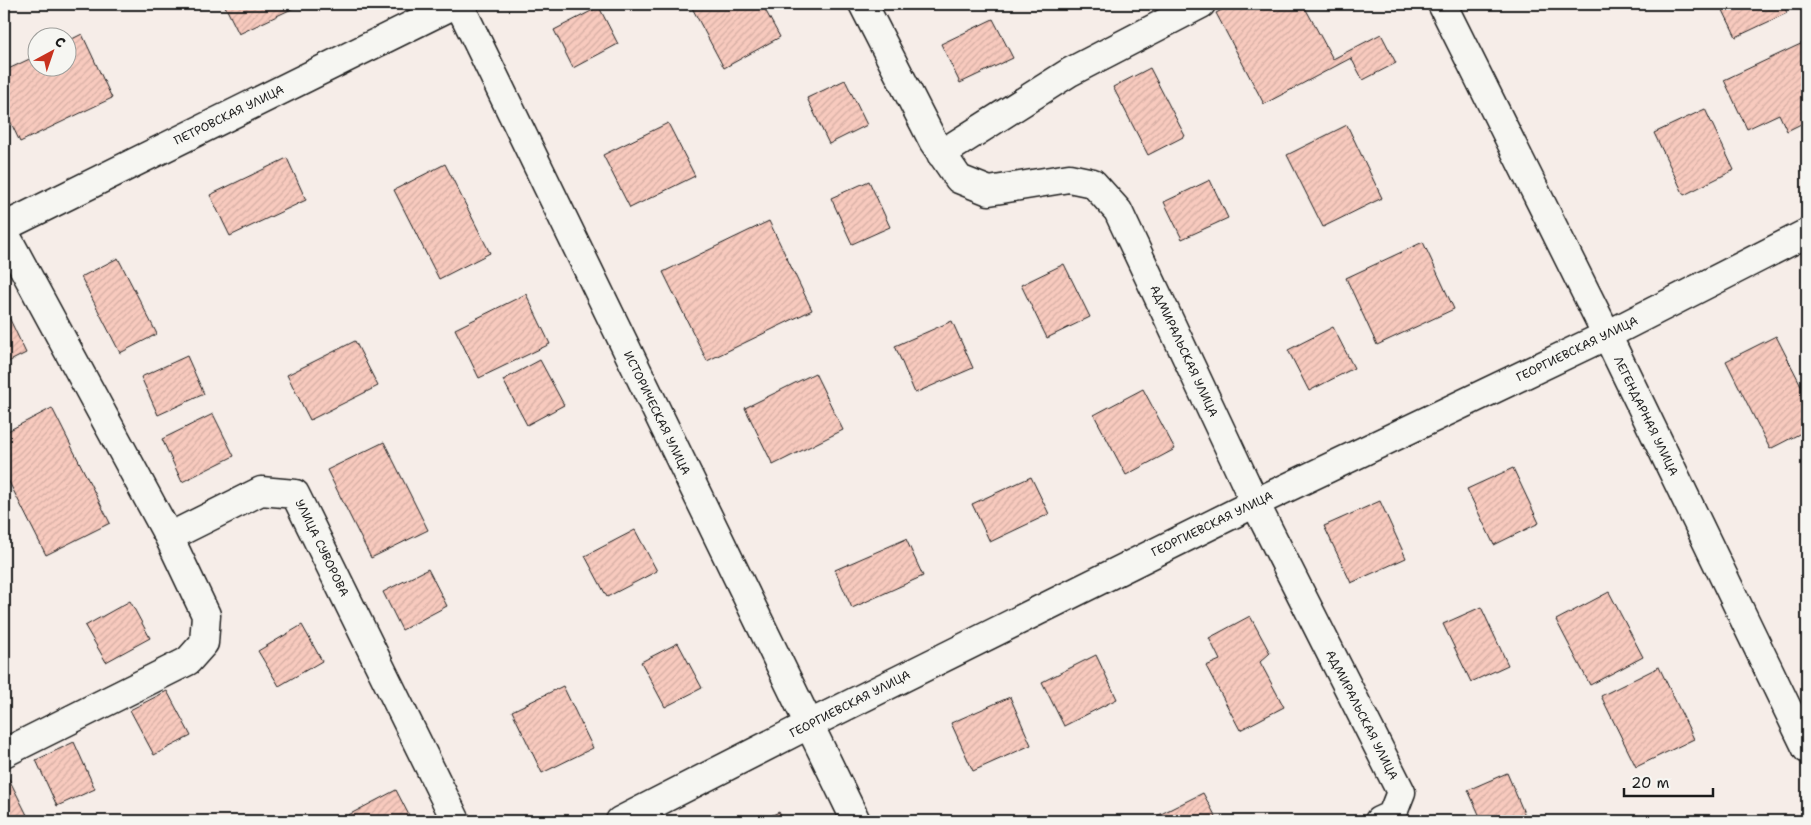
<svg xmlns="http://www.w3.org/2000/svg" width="1811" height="825" font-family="'Shantell Sans',sans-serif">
  <defs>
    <pattern id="building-hatch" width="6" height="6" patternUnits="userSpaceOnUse" patternTransform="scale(1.25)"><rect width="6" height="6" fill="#f8cabe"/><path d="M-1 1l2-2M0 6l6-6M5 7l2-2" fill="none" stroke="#d4ada3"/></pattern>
  </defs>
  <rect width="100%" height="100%" fill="#f6ede8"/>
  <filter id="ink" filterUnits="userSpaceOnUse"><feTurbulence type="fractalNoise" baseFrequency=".02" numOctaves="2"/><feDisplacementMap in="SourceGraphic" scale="10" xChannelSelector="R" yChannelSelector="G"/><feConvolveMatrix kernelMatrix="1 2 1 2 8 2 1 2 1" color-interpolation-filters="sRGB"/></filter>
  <g filter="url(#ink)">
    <path fill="url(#building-hatch)" stroke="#1c1c1c" d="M224,4H302L239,34Z
      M690,4H762L780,37L724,68Z
      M1233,4H1303L1333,59L1381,34L1396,63L1363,80L1351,58L1264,104L1216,13Z
      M1720,4H1783L1787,13L1736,37Z
      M599,7L618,44L573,68L554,30Z
      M993,19L1013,58L960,83L941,44Z
      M82,34L112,98L20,142L4,108V71L38,55V68H68V41Z
      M1807,41V121L1787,131L1779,114L1747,129L1724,80Z
      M1150,68L1185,136L1148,155L1113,87Z
      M845,80L867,125L829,144L807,98Z
      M1705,109L1734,170L1684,195L1654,133Z
      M668,123L695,176L630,208L603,155Z
      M1347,125L1382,198L1323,227L1287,155Z
      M287,158L306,200L230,236L210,195Z
      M445,164L490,253L439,279L394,190Z
      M1210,180L1228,218L1182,239L1164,202Z
      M869,181L890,227L852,244L831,198Z
      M769,221L812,310L707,361L663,272Z
      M1423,242L1454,309L1377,345L1346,278Z
      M118,258L157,334L120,353L81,277Z
      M1064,264L1090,317L1047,338L1021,285Z
      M526,294L550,344L479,378L455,329Z
      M4,307L26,353L4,364Z
      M952,321L973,368L915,393L895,346Z
      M1333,327L1354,368L1309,391L1288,350Z
      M1776,336L1807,397V430L1770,449L1726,361Z
      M355,341L378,386L310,420L287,375Z
      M187,356L204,394L158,415L141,377Z
      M540,360L564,405L527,425L503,380Z
      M815,373L843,430L773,465L745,408Z
      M1143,389L1175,449L1126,475L1094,415Z
      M52,408L110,523L46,555L4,472V433Z
      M213,414L234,456L182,482L162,439Z
      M384,442L428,530L371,558L327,470Z
      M1513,468L1539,523L1494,545L1467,489Z
      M1031,477L1049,514L990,542L972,504Z
      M1380,501L1406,558L1351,583L1324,526Z
      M635,530L657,571L607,597L585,556Z
      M906,539L923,576L852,608L835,570Z
      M428,569L447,606L402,630L383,592Z
      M1609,592L1643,657L1590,685L1556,620Z
      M130,601L150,638L106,662L85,626Z
      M1481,607L1508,665L1471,682L1443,624Z
      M1250,616L1270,653L1260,662L1284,707L1240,730L1206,666L1220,660L1209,638Z
      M302,625L322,661L279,686L258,651Z
      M678,643L702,688L665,707L641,662Z
      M1096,655L1117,699L1064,726L1042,682Z
      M1659,667L1694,739L1636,767L1601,696Z
      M563,686L593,748L542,773L512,711Z
      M167,691L191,736L154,755L130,710Z
      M1010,697L1031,745L973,771L951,723Z
      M74,742L95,789L57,806L36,760Z
      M4,769L27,815L13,821H4Z
      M1507,773L1527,820L1482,821L1468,790Z
      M396,790L412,821H337Z
      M1203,793L1218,821H1147Z
      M779,812L783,821H760Z"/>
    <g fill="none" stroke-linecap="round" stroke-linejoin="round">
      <defs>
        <path id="minor" d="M459,4L856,821
          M863,4L933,141L959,179L989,191L1069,178L1093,183L1118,211L1255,503L1401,792L1392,815L1379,821
          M1442,4L1607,335L1807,749
          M941,154L1070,72L1201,4
          M4,227L455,4
          M4,232L169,537L261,491L295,494L456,821
          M4,753L188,661L204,643L206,615L169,537
          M620,821L808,725L1255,503L1607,335L1807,233"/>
      </defs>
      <use href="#minor" stroke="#1c1c1c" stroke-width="31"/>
      <use href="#minor" stroke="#f6f6f2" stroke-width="28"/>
    </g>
  </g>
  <g text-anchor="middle" stroke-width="4.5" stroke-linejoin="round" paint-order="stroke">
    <g font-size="12" fill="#1c1c1c" stroke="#f6f6f2">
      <text transform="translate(229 115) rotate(-26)" y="4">ПЕТРОВСКАЯ УЛИЦА</text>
      <text transform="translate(1577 349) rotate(-26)" y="4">ГЕОРГИЕВСКАЯ УЛИЦА</text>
      <text transform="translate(1184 351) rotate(65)" y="4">АДМИРАЛЬСКАЯ УЛИЦА</text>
      <text transform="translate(657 413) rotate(64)" y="4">ИСТОРИЧЕСКАЯ УЛИЦА</text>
      <text transform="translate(1646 416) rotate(64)" y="4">ЛЕГЕНДАРНАЯ УЛИЦА</text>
      <text transform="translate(1212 524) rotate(-26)" y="4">ГЕОРГИЕВСКАЯ УЛИЦА</text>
      <text transform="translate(322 548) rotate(64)" y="4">УЛИЦА СУВОРОВА</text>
      <text transform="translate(850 704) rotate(-27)" y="4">ГЕОРГИЕВСКАЯ УЛИЦА</text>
      <text transform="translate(1362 715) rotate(63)" y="4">АДМИРАЛЬСКАЯ УЛИЦА</text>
    </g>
  </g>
  <rect width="1811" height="825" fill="none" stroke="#f6f6f2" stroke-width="20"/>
  <rect x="10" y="10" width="1791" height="805" fill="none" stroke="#1c1c1c" stroke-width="2" filter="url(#ink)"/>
  <g transform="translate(52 52) rotate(40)"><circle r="24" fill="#f6f6f2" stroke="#9f9f9c"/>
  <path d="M0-4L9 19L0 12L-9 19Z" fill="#c8321e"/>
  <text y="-8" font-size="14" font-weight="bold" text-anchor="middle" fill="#1c1c1c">С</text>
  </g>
  <path d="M1624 788v8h89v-8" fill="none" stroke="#1c1c1c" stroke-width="2.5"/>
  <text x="1631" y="788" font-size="15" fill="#1c1c1c" stroke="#f6f6f2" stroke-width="4" paint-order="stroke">20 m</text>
</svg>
